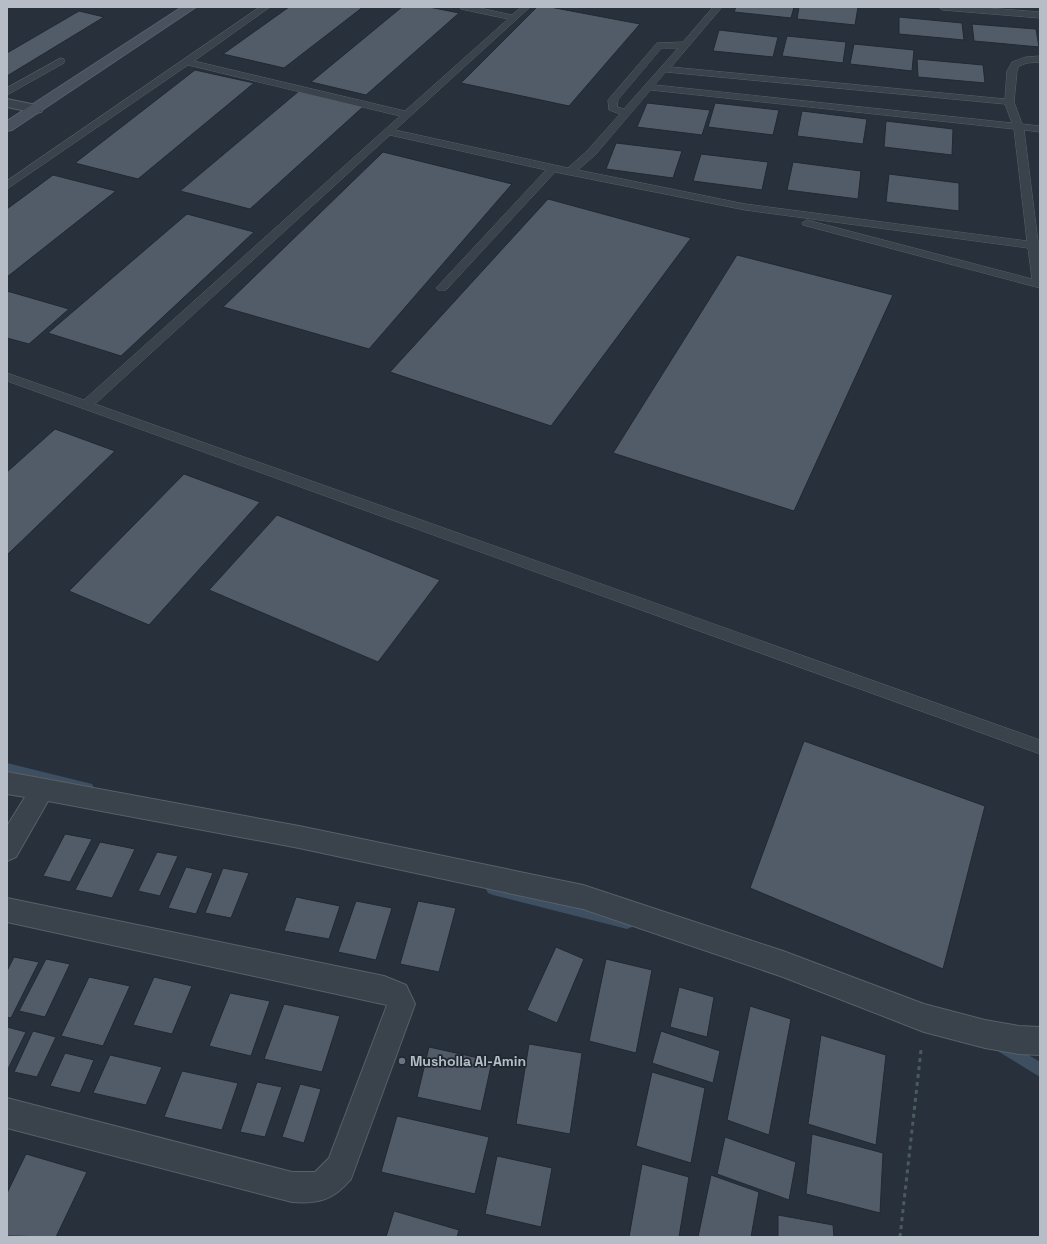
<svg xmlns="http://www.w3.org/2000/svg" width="1047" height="1244" font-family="'Space Grotesk',sans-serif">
  <rect width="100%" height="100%" fill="#27303b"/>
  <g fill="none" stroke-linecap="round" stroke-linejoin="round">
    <path fill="#3f4f62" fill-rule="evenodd" d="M7,763L88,783L92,784L94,788L92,792L88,793L7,773Z
      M493,883L627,917L632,919L634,923L632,927L627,929L493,895L488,893L486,889L488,885Z
      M1001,1038L1040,1062V1077L996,1050L994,1045L996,1040Z"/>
  </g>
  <path fill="#525b68" stroke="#212932" d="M289,7H363L284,68L223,54Z
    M402,7H429L459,13L366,95L311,82Z
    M537,7H550L640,24L569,106L461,83Z
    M736,7H794L791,18L734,12Z
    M799,7H858L855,25L797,19Z
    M79,11L104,17L7,76V53Z
    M899,17L962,23L964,40L899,34Z
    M972,24L1036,29L1039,47L974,41Z
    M719,30L778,37L773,57L713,51Z
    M787,36L846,42L843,63L782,56Z
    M854,44L914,50L912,71L850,64Z
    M917,59L983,65L985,83L918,77Z
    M195,70L254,83L138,179L75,163Z
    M299,91L364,106L250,209L180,191Z
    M647,103L710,110L702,135L637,127Z
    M715,103L779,110L773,135L708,127Z
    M802,111L867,119L863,144L797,136Z
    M886,121L953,129L952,155L884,147Z
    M616,143L682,151L673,178L606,169Z
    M383,152L512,184L369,349L223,307Z
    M701,154L768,162L762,190L693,181Z
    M793,162L861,171L858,199L787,190Z
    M889,174L959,183V211L886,202Z
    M53,175L116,191L7,277V209Z
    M548,199L691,238L551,426L390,372Z
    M187,214L254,232L121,356L48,333Z
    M737,255L893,295L794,511L613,453Z
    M7,291L69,309L29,344L7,338Z
    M55,429L115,451L7,555V472Z
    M184,474L260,502L149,625L69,591Z
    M277,515L440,580L378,662L209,590Z
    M804,741L985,806L943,969L750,888Z
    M65,834L92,839L70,882L43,876Z
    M100,842L135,849L112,898L75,890Z
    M157,852L178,856L160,896L138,891Z
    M186,867L213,873L196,914L168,908Z
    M223,868L249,873L231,918L205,913Z
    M296,897L340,906L329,939L284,931Z
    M356,901L392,908L376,960L338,952Z
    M418,901L456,908L439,972L400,964Z
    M556,947L584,959L557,1023L527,1010Z
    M14,957L39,962L11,1018L7,1017V971Z
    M46,959L70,964L45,1017L19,1011Z
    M606,959L652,970L636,1053L589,1041Z
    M89,977L130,986L103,1046L61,1036Z
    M154,977L192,986L172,1034L133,1025Z
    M679,987L714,997L707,1037L670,1027Z
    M230,993L270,1001L251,1056L209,1046Z
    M284,1004L340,1016L322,1072L264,1059Z
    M750,1006L791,1019L769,1135L727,1120Z
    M7,1027L26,1032L7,1071Z
    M33,1031L56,1037L37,1077L14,1072Z
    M661,1031L720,1051L713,1083L652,1063Z
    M821,1035L886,1055L876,1145L808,1124Z
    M529,1044L582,1053L570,1134L516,1124Z
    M429,1047L492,1061L481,1111L417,1097Z
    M65,1053L94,1060L80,1093L50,1086Z
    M110,1055L162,1067L146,1105L93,1093Z
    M182,1071L238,1083L222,1130L164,1117Z
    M652,1072L705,1088L691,1163L636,1146Z
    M257,1082L282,1087L265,1137L240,1132Z
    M300,1084L321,1089L304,1143L282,1137Z
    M397,1116L489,1137L475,1194L381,1172Z
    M812,1134L883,1153L880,1213L806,1194Z
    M725,1137L796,1162L789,1200L717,1174Z
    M26,1154L87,1172L56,1237L7,1236V1193Z
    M497,1156L552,1168L541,1227L485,1214Z
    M642,1164L689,1177L679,1237H629Z
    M711,1175L759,1192L751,1237H698Z
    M394,1211L459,1230L457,1237H386Z
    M778,1215L833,1225L834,1237H778Z"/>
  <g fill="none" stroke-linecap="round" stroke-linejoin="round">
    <defs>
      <path id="lane" d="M260,7H270L194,61L405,111L508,19L461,9L460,7H475L512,15L521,7H530L395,130L568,168L587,151L620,114L609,110L608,100L657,43L683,42L713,7H722L671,67L1005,99L1007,71L1012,62L1026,57L1040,56V62L1027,63L1019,66L1017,71L1014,102L1022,124L1040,126V132L1024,130L1038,242L1040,243V288L803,225L802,223L807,220L1032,279L1028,248L745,210L555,172L446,290H438L436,288L438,286L546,170L390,135L95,404L1040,740V754L7,381V373L84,400L400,116L188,65L7,189V181ZM662,48H678L624,109L617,107L618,100ZM666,72L1005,104L1012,123L655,85ZM651,90L1014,129L1027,241L745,204L578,170L595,155Z
        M939,7H974L1040,12V18L943,10Z
        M61,58L64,59V63L7,95V88Z"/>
      <path id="street" d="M7,99L41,106L43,109L41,112L36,113L7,107Z
        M7,772L299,826L583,885L783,951L924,1004L985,1020L1019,1026L1040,1027V1055L1019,1054L985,1048L924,1032L783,977L583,909L299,848L48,801L16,857L7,861V826L25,797L7,794Z
        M7,898L384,976L406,985L415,1004L351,1179C333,1200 319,1204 292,1202L7,1128V1098L292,1172H315L329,1158L387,1005L7,922Z"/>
      <path id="secondary" d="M182,7H196L12,130L7,131V121Z"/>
    </defs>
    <use href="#lane" stroke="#586069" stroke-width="1"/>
    <use href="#street" stroke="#586069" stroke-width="2"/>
    <use href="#secondary" stroke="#586069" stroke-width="2"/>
    <path stroke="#4b5b5d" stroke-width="3" stroke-dasharray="4 4" stroke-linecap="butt" d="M900,1237L921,1050"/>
    <use href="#lane" fill="#3a424b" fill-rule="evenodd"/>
    <use href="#street" fill="#3a424b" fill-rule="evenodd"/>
    <use href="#secondary" fill="#49515e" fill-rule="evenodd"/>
  </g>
  <circle fill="#6b7280" stroke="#1f2730" stroke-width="1.5" cx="402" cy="1061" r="4"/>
  <g text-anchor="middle" stroke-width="3.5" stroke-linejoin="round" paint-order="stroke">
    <g font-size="14" font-weight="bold" fill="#b6bdc6" stroke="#1f2730" text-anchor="start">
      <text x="410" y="1066">Musholla Al-Amin</text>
    </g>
  </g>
  <rect width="1047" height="1244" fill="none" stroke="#b6bdc6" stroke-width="16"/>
</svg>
